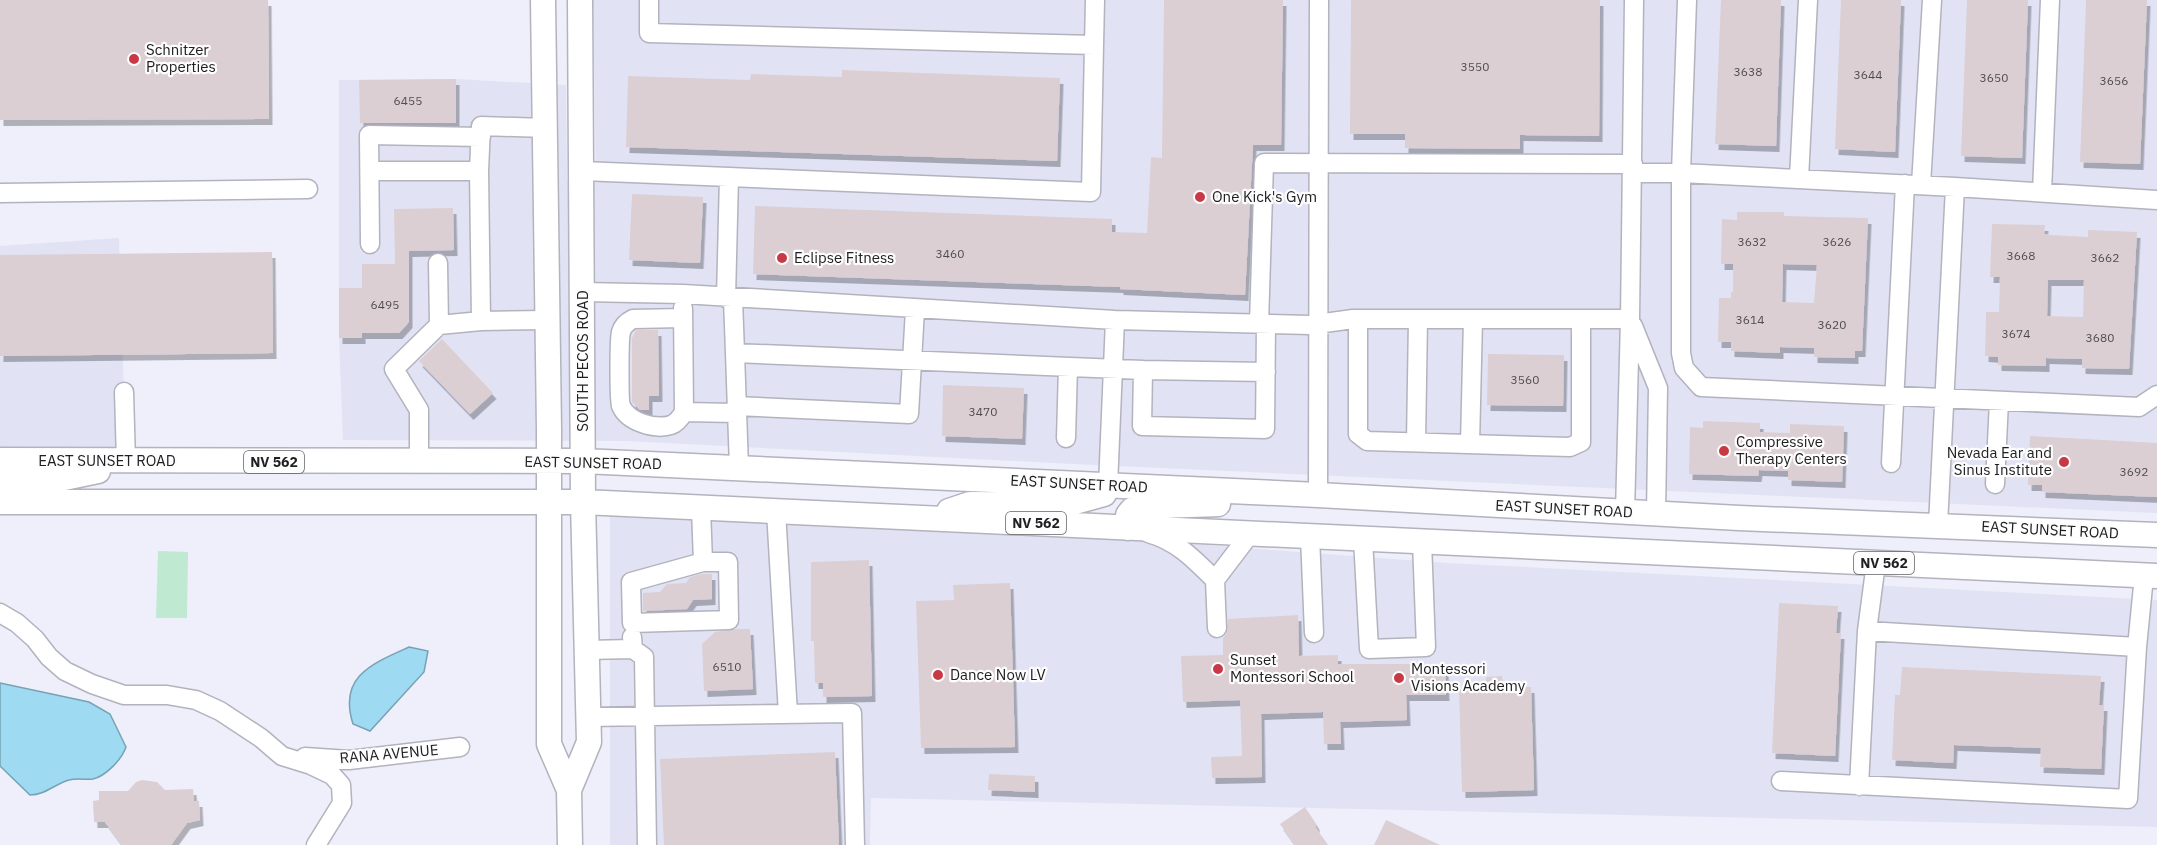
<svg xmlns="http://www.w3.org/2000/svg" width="2157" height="845" font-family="'IBM Plex Sans',sans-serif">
  <defs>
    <filter id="shadow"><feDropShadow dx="3.5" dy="6" stdDeviation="0" flood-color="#0004"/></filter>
  </defs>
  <rect width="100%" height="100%" fill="#eeeffa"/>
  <path fill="#e1e3f5" d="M593,0H2157V513L1073,464L626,441L343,440L339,338V80L456,79L566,85L567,181L596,183Z
    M119,238L126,462L0,460V246Z
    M610,511L1166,542L1447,563L2157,600V827L871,798L870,845H610Z"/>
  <path fill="#c0e9d2" d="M158,551L188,552L187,618H156Z"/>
  <path fill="#9edaf1" stroke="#78a2b4" stroke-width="1.5" d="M409,647L428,651L424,672L370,731L353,724C338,677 371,664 409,647Z
    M0,683L89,702L110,714L126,747C122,759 106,776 93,779C85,780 77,778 69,780C55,784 45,795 30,795L0,766Z"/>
  <path fill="#dccfd3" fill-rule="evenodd" filter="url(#shadow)" d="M0,0H268L269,119L0,120Z
    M1164,0H1283L1281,145H1253L1245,295L1120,289V287L753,274L755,206L1112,219V232L1147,233L1151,157L1162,158Z
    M1351,0H1600L1599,136L1520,135V149L1405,148V134H1350Z
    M1721,0H1781L1776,146L1715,144Z
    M1841,0H1901L1895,152L1835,149Z
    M1967,0H2028L2022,158L1961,156Z
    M2086,0H2147L2140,164L2080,162Z
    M842,70L1060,78L1057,161L626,147L628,76L750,80L751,74L842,77Z
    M456,79V123H360L359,80Z
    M632,194L703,197L700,263L629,260Z
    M453,208L454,250L409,251V322L399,333H362V338H339V288H362V264H395L394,209Z
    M1737,212H1784V216L1868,218L1862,351H1855V358L1814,357V348L1780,347V353L1731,351V342H1718L1719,298H1731V292H1733V264H1721L1722,219L1737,220ZM1783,264L1817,265L1814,303L1782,302Z
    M1992,224L2045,225L2044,234L2052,235L2088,237V230L2137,232L2129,369L2082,368V359L2046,358V366L1998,365V357L1985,356L1986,312H1999L2000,277H1990ZM2048,280H2084L2083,317L2047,316Z
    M272,252L273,353L0,356V255Z
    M636,330H658L659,396H649V410H640L632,402V338Z
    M442,339L493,393L470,414L419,361Z
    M1488,354L1564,355L1563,406L1487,405Z
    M943,385L1024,388L1022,439L942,436Z
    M1703,421L1760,423V432L1790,433V424L1844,426L1842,482L1788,480V471L1759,470L1758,476L1689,474L1690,427L1703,428Z
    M2030,436L2157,443V497L2042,492V485H2028Z
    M869,560L872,696L823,697V683H815L814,641H811V562Z
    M702,574H712V599L693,600L687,609L643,611V593L660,592L667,584L686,583L690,577Z
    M1010,583L1015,747L921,748L916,601L954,600L953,585Z
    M1779,603L1838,606L1836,633H1841L1835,756L1772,753Z
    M1298,615L1299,656L1338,655V664H1445L1446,695H1406L1407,720L1340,722L1341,744H1324L1323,712L1261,714L1262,777L1212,778L1211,757L1242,756L1240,700L1183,702L1181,656L1223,655V638L1227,633L1228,619Z
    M735,629H750L753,689L704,691L702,644L715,632Z
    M1902,667L2101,676L2099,705H2104L2101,769L2040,767L2041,748L1954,745L1953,763L1892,760L1895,695H1900Z
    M1502,676L1503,687H1531L1534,790L1462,792L1459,689L1486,688V677Z
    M835,752L839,845H664L660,759Z
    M989,774L1035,776V792L988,790Z
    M142,780L157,782L165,790L193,789L194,801H199L200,820L187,823L171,845H122L105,822H94L93,801L99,800V791H128L136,782Z
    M1305,807L1316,824V828L1328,845H1295L1280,824Z
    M1386,820L1440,845H1374Z"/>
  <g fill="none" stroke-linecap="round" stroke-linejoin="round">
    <defs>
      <path id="minor" d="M649,0V33L1094,45L1091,192L729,177
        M1687,0L1681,173V353L1684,368L1701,387L2139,407L2157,395
        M1094,45L1095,0
        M370,171H479
        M582,171L729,177L726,298
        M1632,173H1681L1955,187L1938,525
        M1799,179L1808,0
        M1921,185L1932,0
        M1955,187L2157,200
        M2042,192L2050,0
        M0,193L308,189
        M370,244L369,135L481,137
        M438,263L439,325
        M583,292L683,294L1115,320L1310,325L1353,319H1630
        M733,299L735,353
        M683,308L684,412L736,413
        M683,318L633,319C627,322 623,325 621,332C619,339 619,401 621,406C628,422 655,430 671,425C677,423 681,417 684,412
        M1358,319V434L1367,441L1570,447L1581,442V320
        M481,321L547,320
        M1259,324L1264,163L1633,164
        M1633,326L1658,388L1656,514
        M1266,372L1143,370L1142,426L1265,429L1266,324
        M124,392L126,462
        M736,406L909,414L915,309
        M1066,438L1068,367
        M1416,442L1418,319
        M1470,444L1473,319
        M419,461V410L394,369L439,325L481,321L479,171L481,126L545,128
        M1891,463L1905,184
        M739,468L735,353L1143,370
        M1995,484L1999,401
        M1108,486L1115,320
        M1318,495L1319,0
        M701,508L703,562H728L729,620L632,623L631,582L703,562
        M776,511L788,714
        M1625,513L1630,319L1634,0
        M1148,533C1177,541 1194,559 1215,580L1250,534
        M1310,536L1314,633
        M1363,539L1369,649L1426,647L1422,542
        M1215,580L1217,628
        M0,613L17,623L35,639L49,657L65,671L92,684L124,695H167L196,700L220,711L261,738L282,756L311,765L332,775L341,785L342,803L316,845
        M1867,631L2137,647
        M633,649L644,657L647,845
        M586,650L633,649L632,637
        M588,717L852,713L855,845
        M305,757L349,760L460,747
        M1781,781L2128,799L2137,647L2144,576
        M1859,786L1867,631L1876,563"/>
      <path id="major" d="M543,0L549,429V744L569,790L570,845
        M0,460L583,461L1318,495L1739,518L2157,535
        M0,480L45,482L98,471
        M0,502H583L2157,576
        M949,511L970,504L1064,505L1104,494L1108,486
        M1128,528V515L1132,510C1160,503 1189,506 1218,504
        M569,790L589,742L583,502L580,0"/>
    </defs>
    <use href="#minor" stroke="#b2b3bd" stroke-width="21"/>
    <use href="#major" stroke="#b2b3bd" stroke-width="27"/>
    <use href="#minor" stroke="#fff" stroke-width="18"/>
    <use href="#major" stroke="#fff" stroke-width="24"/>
  </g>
  <g fill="#c83845" stroke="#fdfdfd" stroke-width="2">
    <circle cx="134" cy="59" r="6"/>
    <circle cx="1200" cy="197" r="6"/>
    <circle cx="782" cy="258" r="6"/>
    <circle cx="1724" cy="451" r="6"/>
    <circle cx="2064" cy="462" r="6"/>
    <circle cx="1218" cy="669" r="6"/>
    <circle cx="938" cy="675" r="6"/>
    <circle cx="1399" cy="678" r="6"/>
  </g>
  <g text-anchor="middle" stroke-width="4.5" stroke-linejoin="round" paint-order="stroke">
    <g font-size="12" fill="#4f4c50">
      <text x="1475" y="71">3550</text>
      <text x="1748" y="76">3638</text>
      <text x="1868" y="79">3644</text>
      <text x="1994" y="82">3650</text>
      <text x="2114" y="85">3656</text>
      <text x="408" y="105">6455</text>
      <text x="1752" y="246">3632</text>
      <text x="1837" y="246">3626</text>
      <text x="950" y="258">3460</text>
      <text x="2021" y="260">3668</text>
      <text x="2105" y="262">3662</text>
      <text x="385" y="309">6495</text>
      <text x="1750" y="324">3614</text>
      <text x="1832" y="329">3620</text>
      <text x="2016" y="338">3674</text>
      <text x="2100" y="342">3680</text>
      <text x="1525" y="384">3560</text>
      <text x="983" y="416">3470</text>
      <text x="2134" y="476">3692</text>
      <text x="727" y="671">6510</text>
    </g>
    <g fill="#fdfdfd" stroke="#626265" stroke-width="1.5">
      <rect x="244" y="451" width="60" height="22" rx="4.5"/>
      <rect x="1006" y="512" width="60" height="22" rx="4.5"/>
      <rect x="1854" y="552" width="60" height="22" rx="4.5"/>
    </g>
    <g font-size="14" font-weight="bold" fill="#202024">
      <text x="274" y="467">NV 562</text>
      <text x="1036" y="528">NV 562</text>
      <text x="1884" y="568">NV 562</text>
    </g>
    <g font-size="15" fill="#202024" stroke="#fdfdfd" text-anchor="start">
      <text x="146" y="55">Schnitzer<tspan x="146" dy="17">Properties</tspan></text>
      <text x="1212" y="202">One Kick's Gym</text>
      <text x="794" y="263">Eclipse Fitness</text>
      <text x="1736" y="447">Compressive<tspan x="1736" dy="17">Therapy Centers</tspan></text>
      <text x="2052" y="458" text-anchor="end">Nevada Ear and<tspan x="2052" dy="17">Sinus Institute</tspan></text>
      <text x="1230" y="665">Sunset<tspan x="1230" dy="17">Montessori School</tspan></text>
      <text x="1411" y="674">Montessori<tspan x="1411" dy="17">Visions Academy</tspan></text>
      <text x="950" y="680">Dance Now LV</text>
    </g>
    <g font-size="15" fill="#202024" stroke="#fdfdfd">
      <text transform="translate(583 361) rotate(-90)" y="5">SOUTH PECOS ROAD</text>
      <text x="107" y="466">EAST SUNSET ROAD</text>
      <text transform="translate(593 463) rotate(1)" y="5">EAST SUNSET ROAD</text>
      <text transform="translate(1079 484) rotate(3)" y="5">EAST SUNSET ROAD</text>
      <text transform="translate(1564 509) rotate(3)" y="5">EAST SUNSET ROAD</text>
      <text transform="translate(2050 530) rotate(3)" y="5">EAST SUNSET ROAD</text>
      <text transform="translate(389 754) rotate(-5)" y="5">RANA AVENUE</text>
    </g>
  </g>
</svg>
